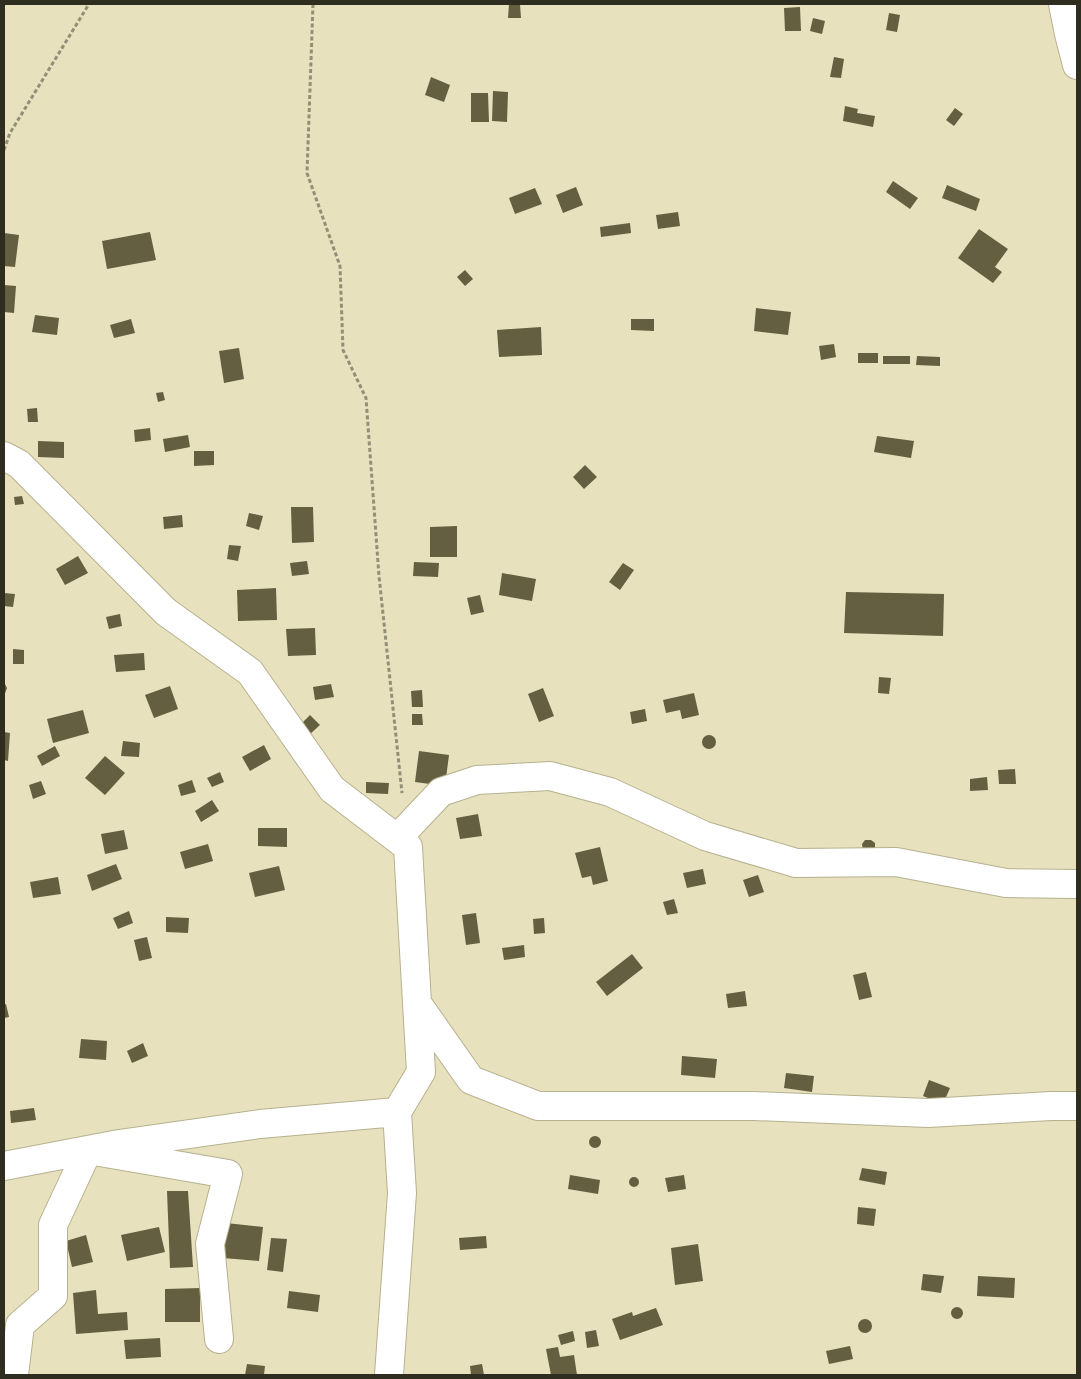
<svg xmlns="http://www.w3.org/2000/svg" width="1081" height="1379" font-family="'Titillium Web',sans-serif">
  <rect width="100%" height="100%" fill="#e7e1be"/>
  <path fill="#645f40" d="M509,4H520L521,18H508Z
    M800,7L801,31H785L784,8Z
    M889,13L900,15L897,32L886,30Z
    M813,18L825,21L822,34L810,31Z
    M834,57L844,59L841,78L830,77Z
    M431,77L450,85L444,102L425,95Z
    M493,91L508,92L507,122L492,121Z
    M471,93H488L489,122H471Z
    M845,106L858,109L857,113L875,116L873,127L843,121Z
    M955,108L963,114L954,126L946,120Z
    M893,181L918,198L910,209L886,192Z
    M947,185L980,199L976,211L942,198Z
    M576,187L583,205L563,213L556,195Z
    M535,188L542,204L515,214L509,198Z
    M678,212L680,226L658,229L656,215Z
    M630,223L631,233L601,237L600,227Z
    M979,229L1008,249L995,267L1002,272L993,283L958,258Z
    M150,232L156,260L107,269L102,241Z
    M4,233L19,235L15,267L4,266Z
    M465,270L473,279L465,286L457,277Z
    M4,285L16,286L14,313L4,312Z
    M756,308L791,312L788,335L754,331Z
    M35,315L59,318L57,335L32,332Z
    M131,319L135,333L114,338L110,325Z
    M631,319H654V331L631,330Z
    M541,327L542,355L499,357L497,330Z
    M834,344L836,357L821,360L819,346Z
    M239,348L244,379L224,383L219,351Z
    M858,353H878V363H858Z
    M883,356H910V364H883Z
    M917,356L940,357V366L916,365Z
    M163,392L165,400L158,402L156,393Z
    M37,408L38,422H28L27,409Z
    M150,428L151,440L135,442L134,430Z
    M188,435L190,447L165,452L163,439Z
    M877,436L914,441L911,458L874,452Z
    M38,441L64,442V458L38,457Z
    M194,451H214V465L194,466Z
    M585,465L597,477L584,489L573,477Z
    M22,496L24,504L15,505L14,497Z
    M291,507H313L314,542L292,543Z
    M249,513L263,516L259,530L246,526Z
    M182,515L183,527L164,529L163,517Z
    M457,526V557H430V527Z
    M229,545L241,546L238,561L227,559Z
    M78,556L88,573L65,585L56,569Z
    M307,561L309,574L292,576L290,563Z
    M414,562L439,563L438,577L413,576Z
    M623,563L634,570L620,590L609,582Z
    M502,573L536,579L532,601L499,595Z
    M276,588L277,620L238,621L237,590Z
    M846,592L944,594L943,636L844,633Z
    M4,593L15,594L13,607L4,606Z
    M480,595L484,612L471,615L467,598Z
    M120,614L122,626L109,629L106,617Z
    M315,628L316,655L288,656L286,629Z
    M13,649L24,650V664H13Z
    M144,653L145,670L116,672L114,655Z
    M879,677L891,678L889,694L878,693Z
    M4,682L7,688L4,696Z
    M331,684L334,697L315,700L313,687Z
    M170,686L178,709L154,718L145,695Z
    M543,688L554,716L539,722L528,694Z
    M422,690L423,707H412L411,691Z
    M694,693L699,715L682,719L680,710L666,713L663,700Z
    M645,709L647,721L632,724L630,712Z
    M83,710L89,733L53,743L47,719Z
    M412,714H422L423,725H412Z
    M310,715L320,725L309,735L300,725Z
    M4,732L10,733L8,761L4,760Z
    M702 742a7 7 0 1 1 14 0a7 7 0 1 1-14 0Z
    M123,741L140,743L139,757L121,756Z
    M264,745L271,759L250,771L242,757Z
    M55,746L60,756L42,766L37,756Z
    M419,751L449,755L445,786L415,782Z
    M105,756L125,773L105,795L85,778Z
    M1015,769L1016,784H999L998,770Z
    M220,772L224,782L212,787L207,778Z
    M987,777L988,790L970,791V779Z
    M192,780L196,792L181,796L178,785Z
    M41,781L46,794L33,799L29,785Z
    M366,782L389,783L388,794L366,793Z
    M212,800L219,811L201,822L195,811Z
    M478,814L482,836L460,839L456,818Z
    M258,828H287V847L258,846Z
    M124,830L128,849L105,854L101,834Z
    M865,840H871L875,843V848L873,851L863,850L862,844Z
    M208,844L213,861L185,869L180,852Z
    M600,847L608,881L593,885L591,876L582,878L575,853Z
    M116,864L122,879L92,891L87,875Z
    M279,866L285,890L255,897L249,873Z
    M703,869L706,884L687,888L683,873Z
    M758,875L764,892L749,897L743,880Z
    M58,877L61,894L33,898L30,882Z
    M674,899L678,913L667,915L663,902Z
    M129,911L133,923L118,929L113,918Z
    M476,913L480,943L466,945L462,915Z
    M166,917L189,918L188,933L166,932Z
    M544,918L545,933L534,934L533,919Z
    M147,937L152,958L139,961L134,940Z
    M524,945L525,957L504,960L502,948Z
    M632,954L643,968L607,996L596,982Z
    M866,972L872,997L859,1000L853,975Z
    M745,991L747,1006L728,1008L726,994Z
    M6,1004L9,1017L4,1018V1005Z
    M81,1039L107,1041L106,1060L79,1058Z
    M143,1043L148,1056L132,1063L127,1051Z
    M682,1056L717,1059L715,1078L681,1075Z
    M786,1073L814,1076L812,1092L784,1088Z
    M929,1080L950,1088L943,1104L923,1096Z
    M34,1108L36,1120L11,1123L10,1111Z
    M589 1142a6 6 0 1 1 12 0a6 6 0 1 1-12 0Z
    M862,1168L887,1172L885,1185L859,1180Z
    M570,1175L600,1180L598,1194L568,1189Z
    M684,1175L686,1189L668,1192L665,1178Z
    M629 1182a5 5 0 1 1 10 0a5 5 0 1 1-10 0Z
    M167,1191H188L193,1267L170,1268Z
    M858,1207L876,1209L874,1226L857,1224Z
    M226,1223L263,1227L259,1261L223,1258Z
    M159,1227L165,1252L127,1261L121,1235Z
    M86,1235L93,1262L72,1267L66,1241Z
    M486,1236L487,1248L460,1250L459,1238Z
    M271,1238L287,1239L283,1272L267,1270Z
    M698,1244L703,1281L675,1285L671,1248Z
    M923,1274L944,1276L941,1293L921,1290Z
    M978,1276L1015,1278L1014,1298L977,1296Z
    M200,1288V1322H165V1289Z
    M96,1290L98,1314L127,1312L128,1330L76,1334L73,1293Z
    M289,1291L320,1295L318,1312L287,1308Z
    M951 1313a6 6 0 1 1 12 0a6 6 0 1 1-12 0Z
    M656,1308L663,1325L620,1340L612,1319L632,1312L633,1316Z
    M858 1326a7 7 0 1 1 14 0a7 7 0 1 1-14 0Z
    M596,1330L599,1346L587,1348L585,1332Z
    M573,1331L575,1341L561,1345L558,1335Z
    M160,1338L161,1357L126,1359L124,1340Z
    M850,1346L853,1359L829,1364L826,1351Z
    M558,1347L560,1357L574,1355L577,1375H551L546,1349Z
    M247,1364L265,1366L264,1375H245Z
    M482,1364L484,1375H471L470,1366Z"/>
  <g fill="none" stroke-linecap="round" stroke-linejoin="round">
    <defs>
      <path id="minor" d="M1063,4L1069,34L1077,65
        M4,456L19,464L166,612L250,672L332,789L408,847L421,1072L397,1112L402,1193L389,1375
        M406,829L441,792L477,780L550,776L610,792L705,836L796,863L896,862L1006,883L1077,884
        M417,1003L471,1080L538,1106H753L928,1113L1051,1106H1077
        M4,1166L119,1144L260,1124L397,1112
        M14,1375L20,1325L53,1296V1225L88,1150L228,1174L210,1244L219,1339"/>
    </defs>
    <use href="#minor" stroke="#b6b18f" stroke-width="30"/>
    <path stroke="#938f76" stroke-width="3" stroke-dasharray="4 2.5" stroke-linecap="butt" d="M313,4L307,173L340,266L343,350L366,398L379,576L402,793
      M4,150L10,133L89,4"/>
    <use href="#minor" stroke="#fff" stroke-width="28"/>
  </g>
  <rect width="1081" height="1379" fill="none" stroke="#2f2d20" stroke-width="10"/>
</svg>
